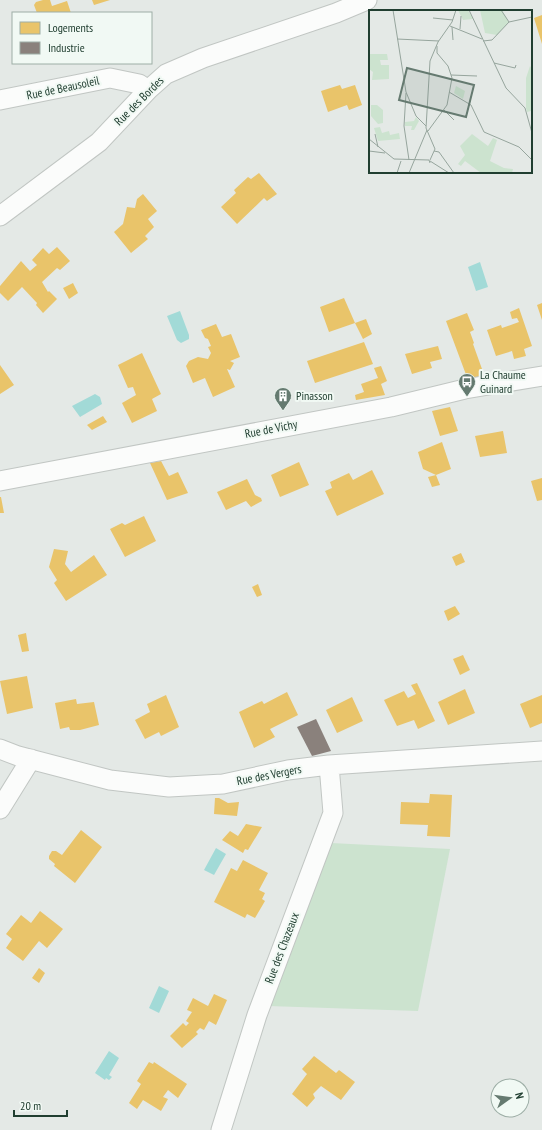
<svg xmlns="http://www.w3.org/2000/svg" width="542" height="1130" font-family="'PT Sans Narrow',sans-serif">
  <rect width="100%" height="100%" fill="#e4e9e6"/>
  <path fill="#cce3cf" d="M331,843L450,849L418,1011L268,1006Z"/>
  <path fill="#a2dad7" d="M480,262L488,287L476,291L468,267Z
    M180,311L189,335V339L181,343L177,340L167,316Z
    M95,394L100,397L102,404L80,417L72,406Z
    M216,848L226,854L214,875L204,870Z
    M159,986L169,991L159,1013L149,1008Z
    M109,1051L119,1058L109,1075L112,1077L109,1080L106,1078L105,1080L95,1073Z"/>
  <path fill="#e9c46a" d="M43,0H50L52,6L67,1L71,13H37L34,5L36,2Z
    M92,0H110L94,5Z
    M542,15V44L534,18Z
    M340,85L342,89L355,85L362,105L349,110L347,105L328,112L321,91Z
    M259,173L277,194L267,201L264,198L237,224L221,207L236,193L234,190L248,177L251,179Z
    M143,194L157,211L148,219L154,227L145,236L148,239L131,253L114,232L123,224L127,207L135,208L137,199Z
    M57,247L70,261L60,270L57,268L42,282L48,292L49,291L57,299L43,313L36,305L37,303L22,287L8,301L0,293V286L21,261L30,271L37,265L32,260L43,248L49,254Z
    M73,283L78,293L69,299L63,288Z
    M344,298L355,323L329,332L320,307Z
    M542,303V320L537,305Z
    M519,308L532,346L524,349L526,356L514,359L512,351L496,356L487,330L501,325L502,328L519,322L517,318L512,319L510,312Z
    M467,313L474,330L470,332L474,343L473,344L482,369L478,378L468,380L446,321Z
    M366,319L372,334L363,339L355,323Z
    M216,324L222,337L231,334L240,357L230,361L234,363L230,370L227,369L235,387L213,397L205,378L193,383L186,366L189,361L198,357L208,359L211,353L208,347L211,346L208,339L205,338L201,330Z
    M364,342L373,364L315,383L307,361Z
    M438,346L442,359L430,362L432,368L412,374L405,354Z
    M142,353L161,394L152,399L157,411L132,423L122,403L136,395L133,387L128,388L118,365Z
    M0,365L14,385L0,394Z
    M381,366L387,381L381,384L385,395L356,400L355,395L364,392L361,384L378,378L374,368Z
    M450,407L458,431L440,436L432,411Z
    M103,416L107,422L92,430L87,425Z
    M503,431L507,453L480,457L475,436Z
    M442,442L451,469L436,475L423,469L418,452Z
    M161,461L169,476L178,472L188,493L167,500L150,463Z
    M299,462L309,485L280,497L271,475Z
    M372,470L384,494L337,516L325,491L332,488L330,482L349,473L353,480Z
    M436,475L440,485L432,487L428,477Z
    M542,478V500L537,501L531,481Z
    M247,479L255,495L261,498L262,501L251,507L246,501L226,510L217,492Z
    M0,497H1L4,513H0Z
    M144,516L156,541L125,557L110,529L122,523L125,525Z
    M54,549L68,551L65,564L71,572L94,555L107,575L66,601L54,583L57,580L49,567Z
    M461,553L465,562L456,566L452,557Z
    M258,584L262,595L257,597L252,587Z
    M455,606L460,614L448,621L444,611Z
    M26,633L29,651L22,652L18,635Z
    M463,655L470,670L460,675L453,659Z
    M27,676L33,708L7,714L0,681Z
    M417,683L435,721L418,729L414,720L397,726L384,700L404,691L408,698L416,694L411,685Z
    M465,689L475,713L448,725L438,702Z
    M287,692L298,715L270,729L275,737L254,748L239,712L262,701L264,704Z
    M166,695L179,727L161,736L159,732L145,739L135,720L150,712L147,704Z
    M542,695V723L530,728L520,704Z
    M352,697L363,721L337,733L326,710Z
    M76,699L77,704L94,702L99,725L80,730H70L69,727L60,729L55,703Z
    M430,794L452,795L450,837L427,836L428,825L400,824L401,802L429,803Z
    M215,798H219L228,803L239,802L237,816L214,814Z
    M246,824L262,827L248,850L245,849L243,853L222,840L230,831L238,836Z
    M81,830L102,847L75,883L54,866L55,864L49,859V856L52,851H56L62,855Z
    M243,860L268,873L259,890L265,893L262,899L265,901L255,918L247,914L245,918L214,902L231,868L237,871Z
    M40,911L63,929L47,948L39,941L23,961L6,948L12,939L6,934L21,915L31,923Z
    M39,968L45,973L39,983L32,978Z
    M214,994L227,1000L216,1025L209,1021L204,1030L200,1028L196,1032L198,1034L182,1048L170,1036L183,1023L186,1026L189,1023L186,1021L192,1012L187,1010L193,998L208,1006Z
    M314,1056L336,1073L339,1070L355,1082L341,1100L321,1086L313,1094L315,1098L307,1107L292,1094L307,1074L302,1069Z
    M149,1062L153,1064L154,1062L187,1084L178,1098L168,1090L163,1097L168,1099L161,1111L143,1100L137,1109L129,1103L141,1084L137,1081Z"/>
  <path fill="#8a817c" d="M316,719L331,751L312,756L297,727Z"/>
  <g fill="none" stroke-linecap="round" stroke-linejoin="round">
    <defs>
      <path id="minor" d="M0,100L110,78L139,84L148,90
        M0,216L99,142L148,90L166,74L203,58L336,13L367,0
        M0,481L391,407L465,389L542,376
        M0,749L18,756L110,780L169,787L223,784L288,770L329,765L542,751
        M0,809L31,759
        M221,1130L257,1015L333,813L329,765"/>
    </defs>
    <use href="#minor" stroke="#c1c6c3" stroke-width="21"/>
    <use href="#minor" stroke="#fbfcfb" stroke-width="19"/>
  </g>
  <defs>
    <symbol id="bus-pin" viewBox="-11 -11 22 30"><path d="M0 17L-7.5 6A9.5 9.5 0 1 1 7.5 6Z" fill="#657a70" stroke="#f1f9f4"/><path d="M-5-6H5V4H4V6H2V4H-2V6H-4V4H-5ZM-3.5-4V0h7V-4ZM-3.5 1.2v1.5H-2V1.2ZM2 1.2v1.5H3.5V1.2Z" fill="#fff"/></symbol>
    <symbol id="building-pin" viewBox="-11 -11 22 30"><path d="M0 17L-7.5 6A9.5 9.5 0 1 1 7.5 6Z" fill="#657a70" stroke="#f1f9f4"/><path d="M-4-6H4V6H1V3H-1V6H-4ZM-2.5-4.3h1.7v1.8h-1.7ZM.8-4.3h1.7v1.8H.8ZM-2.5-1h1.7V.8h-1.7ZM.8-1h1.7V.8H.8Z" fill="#fff"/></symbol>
  </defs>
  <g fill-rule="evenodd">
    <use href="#bus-pin" x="457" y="372" width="20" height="27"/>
    <use href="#building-pin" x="273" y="386" width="20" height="27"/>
  </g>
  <g text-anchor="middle" stroke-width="4" stroke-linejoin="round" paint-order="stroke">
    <g font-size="12" fill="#203e30" stroke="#f1f9f4">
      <text transform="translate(63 88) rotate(-12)" y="4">Rue de Beausoleil</text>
      <text transform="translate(139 101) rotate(-45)" y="4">Rue des Bordes</text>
      <text transform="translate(271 429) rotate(-11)" y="4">Rue de Vichy</text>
      <text transform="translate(269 775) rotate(-11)" y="4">Rue des Vergers</text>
      <text transform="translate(282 948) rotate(-69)" y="4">Rue des Chazeaux</text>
    </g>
    <g font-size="12" fill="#203e30" stroke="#f1f9f4" text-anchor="start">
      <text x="480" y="379">La Chaume<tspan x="480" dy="14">Guinard</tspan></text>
      <text x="296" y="400">Pinasson</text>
    </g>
  </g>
  <g transform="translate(369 10)">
    <rect width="163" height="163" fill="#e4e9e6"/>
    <path d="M89,0H99L104,9L94,10ZM111,0H133L140,12L128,25L116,23ZM0,44H18L19,50H11L12,55H20V69L3,70L4,62L0,59ZM161,56L163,59V106L162,101L158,102L157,98V68ZM87,76L96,81L94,89L85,83ZM2,95H8L14,100V113L9,114L2,106ZM47,107L50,111L45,120H42L43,116H36V112L45,111ZM11,117L13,123L20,121L21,125L30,123L31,129L9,131L5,118ZM103,124L119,136L124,128L128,130L121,151L135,158L144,159L143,163H112L96,151L92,156L89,154L96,145L91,136Z" fill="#cce3cf"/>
    <path fill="none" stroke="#96a59d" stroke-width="1" d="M24,0L37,82L47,106L57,116M100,0L137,78L156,98L163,123M132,0L140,12M64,8L84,10M140,12L163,7M81,16L113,29M83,17L84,30M91,19L92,6M28,29L70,31M114,31L123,30L140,12M125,53L146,58L147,55M82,65L108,66M80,82L102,95L115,122L150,137L163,150M37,83L35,116L40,150M75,100L85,110M59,121L78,95L83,68L79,56L68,43V36M6,124L9,137M0,129L25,149L60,150L61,153M0,141L16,143M65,141L70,142L85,163M61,150L66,139L57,118L61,51L69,32L83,12L87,0M61,151L80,163M28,163L32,151M40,163L58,120"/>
    <path fill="#657a70" fill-opacity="0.15" stroke="#657a70" stroke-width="2" d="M38,58L105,75L97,107L30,90Z"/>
    <rect width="163" height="163" fill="none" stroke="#203e30" stroke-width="2"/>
  </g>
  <rect x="12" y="12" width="140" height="52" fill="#f1f9f4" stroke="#9daea6"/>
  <rect x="20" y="22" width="20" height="12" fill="#e9c46a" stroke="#9daea6"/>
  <text x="48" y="32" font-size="12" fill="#203e30">Logements</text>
  <rect x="20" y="42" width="20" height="12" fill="#8a817c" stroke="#9daea6"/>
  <text x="48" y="52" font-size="12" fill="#203e30">Industrie</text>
  <g transform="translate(510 1098) rotate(76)"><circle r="19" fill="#f1f9f4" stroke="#9daea6"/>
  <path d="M0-3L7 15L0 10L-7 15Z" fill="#657a70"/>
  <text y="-6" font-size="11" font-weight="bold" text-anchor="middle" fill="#203e30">N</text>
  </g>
  <path d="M14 1110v6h53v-6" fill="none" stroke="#203e30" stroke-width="2"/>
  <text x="20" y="1110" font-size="12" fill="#203e30" stroke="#f1f9f4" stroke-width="3" paint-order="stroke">20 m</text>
</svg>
